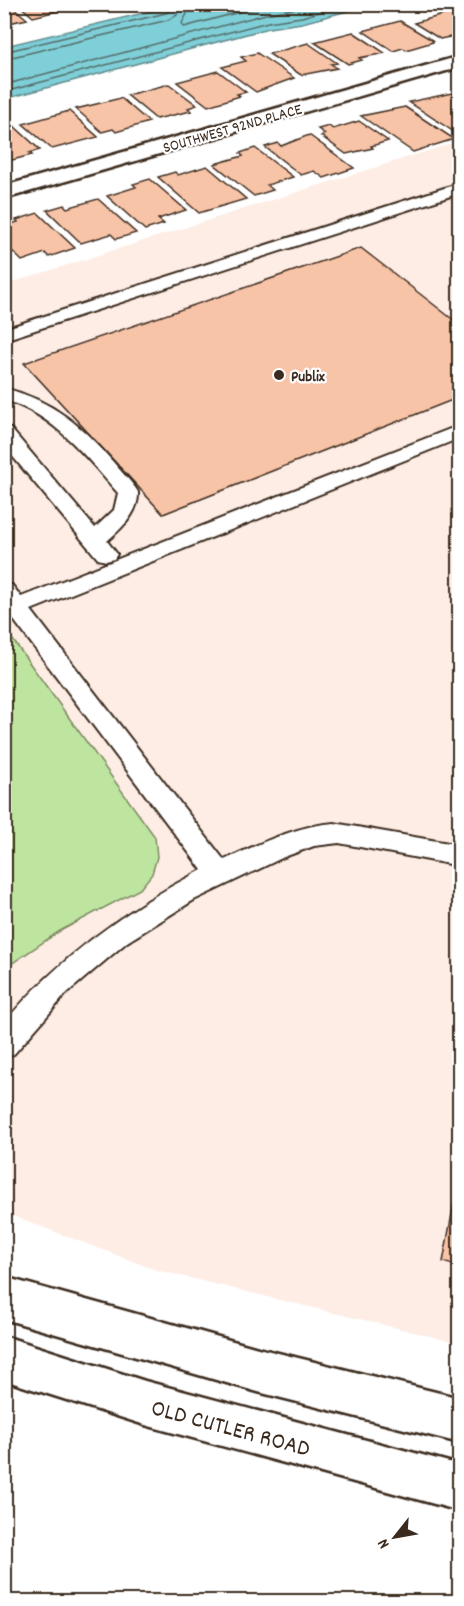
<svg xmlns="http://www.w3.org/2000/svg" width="464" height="1606" font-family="Dekko,sans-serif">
  <rect width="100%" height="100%" fill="#fff"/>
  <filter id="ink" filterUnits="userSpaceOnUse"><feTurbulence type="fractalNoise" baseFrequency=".0167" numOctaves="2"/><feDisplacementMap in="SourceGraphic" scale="12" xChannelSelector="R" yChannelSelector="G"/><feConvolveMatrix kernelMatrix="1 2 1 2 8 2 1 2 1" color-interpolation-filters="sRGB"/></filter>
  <g filter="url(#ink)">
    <path fill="#fdede5" d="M459,141V1343L156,1270L5,1213V968L60,931L105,909L157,857L155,837L5,629L4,285Z"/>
    <path fill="#bde5a0" stroke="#7c885f" stroke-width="1.5" d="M5,629L155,837L157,857L152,874L140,889L60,931L5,968Z"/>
    <path fill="#7ecfd8" stroke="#638d8e" stroke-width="1.5" d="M177,5H371L302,23L269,28L5,99V46Z"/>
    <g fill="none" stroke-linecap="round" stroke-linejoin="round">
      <path stroke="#566c68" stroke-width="1.5" d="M188,4L187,14L182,23L184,27L269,4
        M4,52L166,13L171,10L172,4
        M4,59L168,20L177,15L179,4
        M4,85L266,14L318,4
        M4,92L268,22L302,17L347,4"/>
    </g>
    <path fill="#f8c4a8" stroke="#3b2a1e" stroke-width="1.5" d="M4,4H9L27,19L4,24Z
      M18,4H70L74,7L33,17Z
      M441,4H460V15Z
      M450,13L460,19V35L440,39L414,23Z
      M400,21L432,40L433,42L406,50L403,48L393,51L363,31Z
      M353,32L385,53L359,58L362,60L348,64L314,42Z
      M308,43L337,63L331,64L337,68L301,75L269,54Z
      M257,53L294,78L256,92L222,67L246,61L241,57Z
      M218,71L246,92L237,94L240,96L208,106L177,82Z
      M169,84L197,105L188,108L191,111L156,119L127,95Z
      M452,93L460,98V130L454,132L409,102Z
      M121,98L149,122L116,132L113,129L102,132L76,109Z
      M405,107L454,139L413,152L361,116Z
      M69,111L98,137L52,149L23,124Z
      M359,121L388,141L371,146L373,148L346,154L321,136L325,134L318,129L329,126L333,129Z
      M14,126L40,150L29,153L32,155L4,162V129Z
      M309,135L354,168L324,178L314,171L301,175L265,147L278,143L281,146Z
      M255,148L293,177L267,185L273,190L254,196L214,164L243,156L240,153Z
      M207,166L246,199L199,213L158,177L175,172L178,175Z
      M150,179L186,210L158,219L164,224L145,230L107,196L136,187L133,184Z
      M98,199L136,233L116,239L111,234L81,243L47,210L64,205L67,208Z
      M38,213L75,248L49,257L45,253L22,261L4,243V226L18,222L16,220Z
      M361,248L460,325V397L163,514L24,363Z
      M460,1171V1267L443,1262Z"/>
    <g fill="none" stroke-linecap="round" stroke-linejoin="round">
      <defs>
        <path id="lane" d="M460,183V193L4,340V329Z
          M4,388C54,401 82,426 114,463C122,473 132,482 138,492C139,513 122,528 107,541L117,554L114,559L106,561L98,559L4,446V427L11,429L95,528L114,510L118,493C85,456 54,414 4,400Z
          M460,425V438L31,610L224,860C259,844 295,826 334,823L460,845V866L339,843L314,846L284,857L194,900L127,942L67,993L14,1054L4,1058V1023C59,958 126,909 202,870L4,607V583L12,585L21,597Z"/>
        <path id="street" d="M460,56V67L4,199V186Z"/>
        <path id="secondary" d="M4,1277L258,1348L460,1398V1443L258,1392L4,1319Z
          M4,1336L145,1381L460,1465V1511L145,1425L4,1380Z"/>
      </defs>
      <use href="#lane" stroke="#3b2a1e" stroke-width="4"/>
      <use href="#street" stroke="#3b2a1e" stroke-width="5"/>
      <use href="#secondary" stroke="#3b2a1e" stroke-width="5"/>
      <use href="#lane" fill="#fff" fill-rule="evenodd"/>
      <use href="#street" fill="#fff" fill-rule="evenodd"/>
      <use href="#secondary" fill="#fff" fill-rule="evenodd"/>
    </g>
  </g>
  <circle fill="#3b2a1e" stroke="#fff" stroke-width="2" cx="279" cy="375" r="6"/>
  <g text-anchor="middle" stroke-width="4.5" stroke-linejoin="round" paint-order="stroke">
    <g font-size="16" fill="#3b2a1e" stroke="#fff">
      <text transform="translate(232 127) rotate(-16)" y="6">SOUTHWEST 92ND PLACE</text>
    </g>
    <g font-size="16" font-weight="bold" fill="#3b2a1e" stroke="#fff" text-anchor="start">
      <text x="291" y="381">Publix</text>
    </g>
    <g font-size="24" fill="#3b2a1e" stroke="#fff">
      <text transform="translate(231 1427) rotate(15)" y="8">OLD CUTLER ROAD</text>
    </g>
  </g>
  <rect width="464" height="1606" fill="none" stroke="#fff" stroke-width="24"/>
  <rect x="12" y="12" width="440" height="1582" fill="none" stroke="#3b2a1e" stroke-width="2" filter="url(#ink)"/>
  <g transform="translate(395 1537) rotate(239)" stroke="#ffffff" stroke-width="4.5" paint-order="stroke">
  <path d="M0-4.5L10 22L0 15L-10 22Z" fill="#3b2a1e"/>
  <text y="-9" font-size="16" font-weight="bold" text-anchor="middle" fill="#3b2a1e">N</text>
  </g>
</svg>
